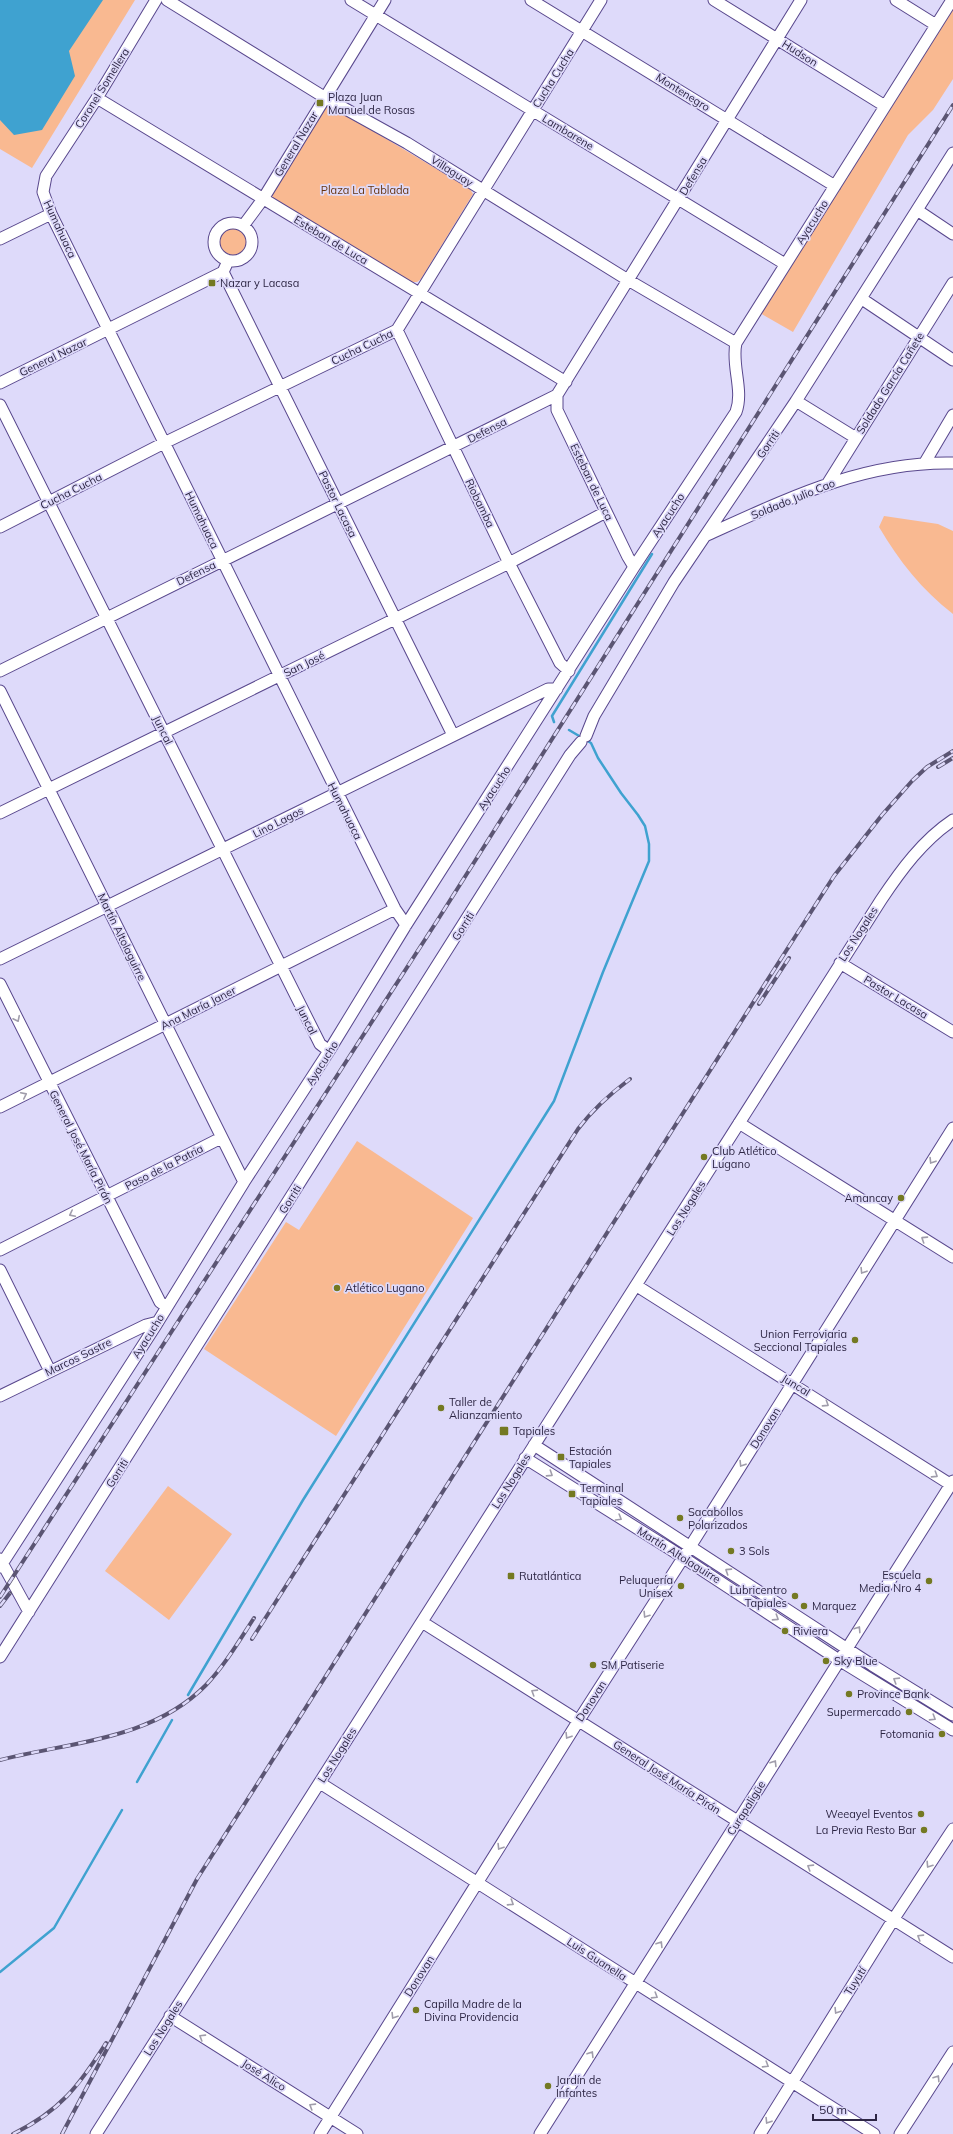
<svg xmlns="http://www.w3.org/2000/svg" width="953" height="2134" font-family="Mulish,sans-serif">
  <rect width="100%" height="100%" fill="#dedafa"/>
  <path fill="#f9b991" d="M0,0H135L32,168L0,149Z
    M953,2V79L933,110L908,135L793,332L760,313Z
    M328,106L333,107L470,189L473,194L421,279L417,282H411L273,199L272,195L323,109Z
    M217 242a16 16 0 1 1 32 0a16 16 0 1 1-32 0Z
    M884,516L938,524L953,531V614C922,590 899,561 879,527Z
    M357,1141L473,1218L336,1436L204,1349L286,1222L299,1230Z
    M168,1486L232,1534L169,1620L105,1571Z"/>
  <path fill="#3fa2d0" d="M0,0H103L69,51L75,76L42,130L14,135L0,120Z"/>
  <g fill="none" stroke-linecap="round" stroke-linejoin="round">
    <path stroke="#3fa2d0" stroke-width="2.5" d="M554,722L552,716L652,554
      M188,1695L303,1500L554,1101L603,972L649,861V844L645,826L638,815L621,793L598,758L591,743L569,730
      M137,1782L172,1720
      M0,1972L54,1928L122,1810"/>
    <defs>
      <path id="minor" d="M156,0L97,98L46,176L43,192L51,214L395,909L406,925
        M167,0L324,97L407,143L628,280L736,343
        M351,0L785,264
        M531,0L835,186
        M714,0L885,106
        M896,0L936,25
        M97,98L566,382
        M917,210L953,234
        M214 242a19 19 0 1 1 38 0a19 19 0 1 1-38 0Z
        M243,226L263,199L385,0
        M0,239L51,214
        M223,272L453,735
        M862,299L953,360
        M397,330L509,563L560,663L569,671
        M0,383L223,272L228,261
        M557,395V410L628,557L634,567
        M796,401L856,438
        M0,405L320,1044L329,1051
        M924,464L953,415
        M828,483L953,283
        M0,527L164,443L397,330L601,0
        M707,535C787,499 863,461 953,463
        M0,671L557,395L801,0
        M0,691L244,1182
        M586,736L594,716L674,582L796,401L953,153
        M0,813L509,563L606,512
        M0,959L548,689H557
        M840,963L953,1032
        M0,984L160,1302L167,1307
        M0,1107L395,909
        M739,1123L953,1257
        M0,1250L221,1138
        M0,1270L50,1371
        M637,1286L953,1486
        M0,1396L146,1325L158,1322
        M534,1445L872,1665L953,1715
        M525,1458L670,1549L839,1660L953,1730
        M0,1559L29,1612
        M0,1567L156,1325L244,1182L329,1051L406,925L634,567L736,412C744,390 731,365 736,343L952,0
        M422,1622L953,1957
        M0,1657L570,755L581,742
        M320,1783L874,2134
        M170,2016L357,2134
        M96,2134L881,900C901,870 923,840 953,820
        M320,2134L579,1720L683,1558L953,1128
        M540,2134L953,1481
        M760,2134L893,1920L953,1829
        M900,2134L953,2052"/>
    </defs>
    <use href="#minor" stroke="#59488d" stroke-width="13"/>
    <use href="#minor" stroke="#fff" stroke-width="11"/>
    <defs>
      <path id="rail" d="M938,767L953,758
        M759,1004L789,958
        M0,1597L437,921L953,105
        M0,1606L10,1593
        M252,1639L578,1129C593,1109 610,1094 630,1079
        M0,1760C70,1742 152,1740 206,1685C225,1665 239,1641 254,1618
        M13,2134C60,2111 79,2086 106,2043
        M62,2134L197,1879L770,976L834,876L882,815L912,781L927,767L953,751"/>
    </defs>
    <use href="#rail" stroke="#5b5573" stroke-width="4"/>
    <use href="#rail" stroke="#dedafa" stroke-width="2.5" stroke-dasharray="8" stroke-linecap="butt"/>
  </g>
  <defs><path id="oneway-chevron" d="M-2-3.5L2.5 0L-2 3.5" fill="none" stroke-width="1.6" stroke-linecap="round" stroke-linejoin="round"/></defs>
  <g stroke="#a09dab">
    <use href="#oneway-chevron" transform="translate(17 1019) rotate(64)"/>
    <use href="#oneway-chevron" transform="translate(24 1095) rotate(-26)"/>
    <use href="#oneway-chevron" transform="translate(932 1161) rotate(122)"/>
    <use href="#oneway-chevron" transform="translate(72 1214) rotate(153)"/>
    <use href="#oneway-chevron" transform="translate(924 1239) rotate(-147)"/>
    <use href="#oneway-chevron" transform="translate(863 1271) rotate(122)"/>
    <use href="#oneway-chevron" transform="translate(826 1404) rotate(33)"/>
    <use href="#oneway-chevron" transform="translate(742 1464) rotate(122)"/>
    <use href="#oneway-chevron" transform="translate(550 1474) rotate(33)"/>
    <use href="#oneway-chevron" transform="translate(935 1475) rotate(33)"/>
    <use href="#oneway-chevron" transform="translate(619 1518) rotate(31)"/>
    <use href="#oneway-chevron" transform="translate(728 1571) rotate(-147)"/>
    <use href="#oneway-chevron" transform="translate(646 1615) rotate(123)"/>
    <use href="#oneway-chevron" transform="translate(776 1618) rotate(33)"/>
    <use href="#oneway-chevron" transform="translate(858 1629) rotate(-57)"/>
    <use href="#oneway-chevron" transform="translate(896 1680) rotate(-148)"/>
    <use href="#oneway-chevron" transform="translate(534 1692) rotate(-148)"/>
    <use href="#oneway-chevron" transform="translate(933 1718) rotate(32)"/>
    <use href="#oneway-chevron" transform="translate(568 1736) rotate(122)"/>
    <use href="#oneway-chevron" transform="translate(774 1763) rotate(-58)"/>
    <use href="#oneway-chevron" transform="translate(500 1847) rotate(122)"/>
    <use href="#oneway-chevron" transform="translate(929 1865) rotate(123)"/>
    <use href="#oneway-chevron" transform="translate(810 1867) rotate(-148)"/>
    <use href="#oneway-chevron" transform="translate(511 1903) rotate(33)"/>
    <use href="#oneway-chevron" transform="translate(920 1937) rotate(-148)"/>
    <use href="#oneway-chevron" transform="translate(660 1944) rotate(-58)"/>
    <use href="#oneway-chevron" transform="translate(655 1996) rotate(32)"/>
    <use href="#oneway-chevron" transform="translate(837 2011) rotate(122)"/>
    <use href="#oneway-chevron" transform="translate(394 2016) rotate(122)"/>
    <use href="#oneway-chevron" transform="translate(202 2037) rotate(-148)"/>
    <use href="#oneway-chevron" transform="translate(591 2054) rotate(-58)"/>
    <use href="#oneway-chevron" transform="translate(766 2065) rotate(32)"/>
    <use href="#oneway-chevron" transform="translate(937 2078) rotate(-57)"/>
    <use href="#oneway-chevron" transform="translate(312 2106) rotate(-148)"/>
    <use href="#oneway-chevron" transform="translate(768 2121) rotate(122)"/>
  </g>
  <g fill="#747922" stroke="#dedafa" stroke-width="1.5">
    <rect x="316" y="99" width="8" height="8" rx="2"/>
    <rect x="208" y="279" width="8" height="8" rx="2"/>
    <circle cx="704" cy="1157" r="4"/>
    <circle cx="901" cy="1198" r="4"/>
    <circle cx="337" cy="1288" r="4"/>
    <circle cx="855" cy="1340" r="4"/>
    <circle cx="441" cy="1408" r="4"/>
    <rect x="499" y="1426" width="10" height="10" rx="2"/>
    <rect x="557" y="1453" width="8" height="8" rx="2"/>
    <rect x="568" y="1490" width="8" height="8" rx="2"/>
    <circle cx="680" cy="1518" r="4"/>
    <circle cx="731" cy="1551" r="4"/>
    <rect x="507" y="1572" width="8" height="8" rx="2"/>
    <circle cx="929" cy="1581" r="4"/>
    <circle cx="681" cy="1586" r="4"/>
    <circle cx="795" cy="1596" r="4"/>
    <circle cx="804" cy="1606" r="4"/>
    <circle cx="785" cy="1631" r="4"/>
    <circle cx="826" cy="1661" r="4"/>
    <circle cx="593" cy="1665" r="4"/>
    <circle cx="849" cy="1694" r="4"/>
    <circle cx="909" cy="1712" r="4"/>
    <circle cx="942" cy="1734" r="4"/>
    <circle cx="921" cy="1814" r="4"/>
    <circle cx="924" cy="1830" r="4"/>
    <circle cx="416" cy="2010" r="4"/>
    <circle cx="548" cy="2086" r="4"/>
  </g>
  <g text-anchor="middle" stroke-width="3.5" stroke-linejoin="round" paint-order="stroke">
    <g font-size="11" fill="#2d2644" stroke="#dedafa">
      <text transform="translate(800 53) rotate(32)" y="4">Hudson</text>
      <text transform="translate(553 78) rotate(-58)" y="4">Cucha Cucha</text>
      <text transform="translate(102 88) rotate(-58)" y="4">Coronel Somellera</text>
      <text transform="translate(683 92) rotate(32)" y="4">Montenegro</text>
      <text transform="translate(568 132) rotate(31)" y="4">Lambarene</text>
      <text transform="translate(296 144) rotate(-59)" y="4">General Nazar</text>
      <text transform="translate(452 171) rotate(32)" y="4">Villaguay</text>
      <text transform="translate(693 176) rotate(-59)" y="4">Defensa</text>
      <text transform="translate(812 222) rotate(-58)" y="4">Ayacucho</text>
      <text transform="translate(60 229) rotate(65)" y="4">Humahuaca</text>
      <text transform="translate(331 240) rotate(31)" y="4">Esteban de Luca</text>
      <text transform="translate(362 347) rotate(-26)" y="4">Cucha Cucha</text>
      <text transform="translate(53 357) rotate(-26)" y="4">General Nazar</text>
      <text transform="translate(890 383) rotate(-58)" y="4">Soldado García Cañete</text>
      <text transform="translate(487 430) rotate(-27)" y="4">Defensa</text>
      <text transform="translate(768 444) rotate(-56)" y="4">Gorriti</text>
      <text transform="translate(592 482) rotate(64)" y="4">Esteban de Luca</text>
      <text transform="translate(71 491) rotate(-27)" y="4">Cucha Cucha</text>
      <text transform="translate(793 499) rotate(-22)" y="4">Soldado Julio Cao</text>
      <text transform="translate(480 503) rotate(64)" y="4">Riobamba</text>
      <text transform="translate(338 504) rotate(64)" y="4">Pastor Lacasa</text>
      <text transform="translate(668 515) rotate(-57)" y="4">Ayacucho</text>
      <text transform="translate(202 520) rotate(64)" y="4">Humahuaca</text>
      <text transform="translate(196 573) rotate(-26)" y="4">Defensa</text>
      <text transform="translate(304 664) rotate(-26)" y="4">San José</text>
      <text transform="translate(163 730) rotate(64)" y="4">Juncal</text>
      <text transform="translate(494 788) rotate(-57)" y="4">Ayacucho</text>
      <text transform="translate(345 811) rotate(63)" y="4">Humahuaca</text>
      <text transform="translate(278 822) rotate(-27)" y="4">Lino Lagos</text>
      <text transform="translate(463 926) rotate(-58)" y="4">Gorriti</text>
      <text transform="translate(858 934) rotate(-57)" y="4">Los Nogales</text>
      <text transform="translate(122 937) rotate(64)" y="4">Martín Altolaguirre</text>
      <text transform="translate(896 997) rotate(31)" y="4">Pastor Lacasa</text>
      <text transform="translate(198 1008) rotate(-27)" y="4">Ana María Janer</text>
      <text transform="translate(307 1020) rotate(63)" y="4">Juncal</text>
      <text transform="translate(322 1063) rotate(-58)" y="4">Ayacucho</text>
      <text transform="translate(81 1147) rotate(63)" y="4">General José María Pirán</text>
      <text transform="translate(164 1167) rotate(-27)" y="4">Paso de la Patria</text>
      <text transform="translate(290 1199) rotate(-58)" y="4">Gorriti</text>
      <text transform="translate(686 1208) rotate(-58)" y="4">Los Nogales</text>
      <text transform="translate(148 1336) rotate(-58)" y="4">Ayacucho</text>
      <text transform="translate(78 1357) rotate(-26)" y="4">Marcos Sastre</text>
      <text transform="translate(796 1385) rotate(32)" y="4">Juncal</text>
      <text transform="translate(765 1428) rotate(-58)" y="4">Donovan</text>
      <text transform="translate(117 1473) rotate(-58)" y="4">Gorriti</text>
      <text transform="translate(511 1481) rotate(-58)" y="4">Los Nogales</text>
      <text transform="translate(679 1555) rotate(32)" y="4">Martín Altolaguirre</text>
      <text transform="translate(591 1701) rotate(-57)" y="4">Donovan</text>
      <text transform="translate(337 1755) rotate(-58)" y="4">Los Nogales</text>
      <text transform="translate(667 1777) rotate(33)" y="4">General José María Pirán</text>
      <text transform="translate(746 1808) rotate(-58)" y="4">Curapaligüe</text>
      <text transform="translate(597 1959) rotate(33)" y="4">Luis Guanella</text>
      <text transform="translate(419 1976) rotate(-58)" y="4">Donovan</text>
      <text transform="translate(855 1981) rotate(-58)" y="4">Tuyutí</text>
      <text transform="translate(163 2028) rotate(-58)" y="4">Los Nogales</text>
      <text transform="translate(264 2075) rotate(32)" y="4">José Alico</text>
    </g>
    <g font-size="11" fill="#2d2644" stroke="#dedafa" text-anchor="start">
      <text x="328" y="101">Plaza Juan<tspan x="328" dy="13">Manuel de Rosas</tspan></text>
      <text x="220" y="287">Nazar y Lacasa</text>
      <text x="712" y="1155">Club Atlético<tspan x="712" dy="13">Lugano</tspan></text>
      <text x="893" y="1202" text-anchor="end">Amancay</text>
      <text x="345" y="1292">Atlético Lugano</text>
      <text x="847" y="1338" text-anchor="end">Union Ferroviaria<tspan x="847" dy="13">Seccional Tapiales</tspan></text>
      <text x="449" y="1406">Taller de<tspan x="449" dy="13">Alianzamiento</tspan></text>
      <text x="513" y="1435">Tapiales</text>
      <text x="569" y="1455">Estación<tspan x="569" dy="13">Tapiales</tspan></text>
      <text x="580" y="1492">Terminal<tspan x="580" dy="13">Tapiales</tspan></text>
      <text x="688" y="1516">Sacabollos<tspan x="688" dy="13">Polarizados</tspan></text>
      <text x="739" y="1555">3 Sols</text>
      <text x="921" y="1579" text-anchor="end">Escuela<tspan x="921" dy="13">Media Nro 4</tspan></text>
      <text x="519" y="1580">Rutatlántica</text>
      <text x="673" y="1584" text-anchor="end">Peluquería<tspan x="673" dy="13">Unisex</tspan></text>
      <text x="787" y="1594" text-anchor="end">Lubricentro<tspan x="787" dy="13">Tapiales</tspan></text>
      <text x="812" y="1610">Marquez</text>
      <text x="793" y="1635">Riviera</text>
      <text x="834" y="1665">Sky Blue</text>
      <text x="601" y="1669">SM Patiserie</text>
      <text x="857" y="1698">Province Bank</text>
      <text x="901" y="1716" text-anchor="end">Supermercado</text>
      <text x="934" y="1738" text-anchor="end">Fotomania</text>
      <text x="913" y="1818" text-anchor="end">Weeayel Eventos</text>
      <text x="916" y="1834" text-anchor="end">La Previa Resto Bar</text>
      <text x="424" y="2008">Capilla Madre de la<tspan x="424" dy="13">Divina Providencia</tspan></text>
      <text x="556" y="2084">Jardín de<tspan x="556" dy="13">Infantes</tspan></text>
    </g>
    <g font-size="11" fill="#66340f" stroke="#dedafa">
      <text x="365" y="194">Plaza La Tablada</text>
    </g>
  </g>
  <path d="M813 2114v6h63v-6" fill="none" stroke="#2d2644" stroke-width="2"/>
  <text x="819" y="2114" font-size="12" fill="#2d2644" stroke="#dedafa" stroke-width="3" paint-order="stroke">50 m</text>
</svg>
